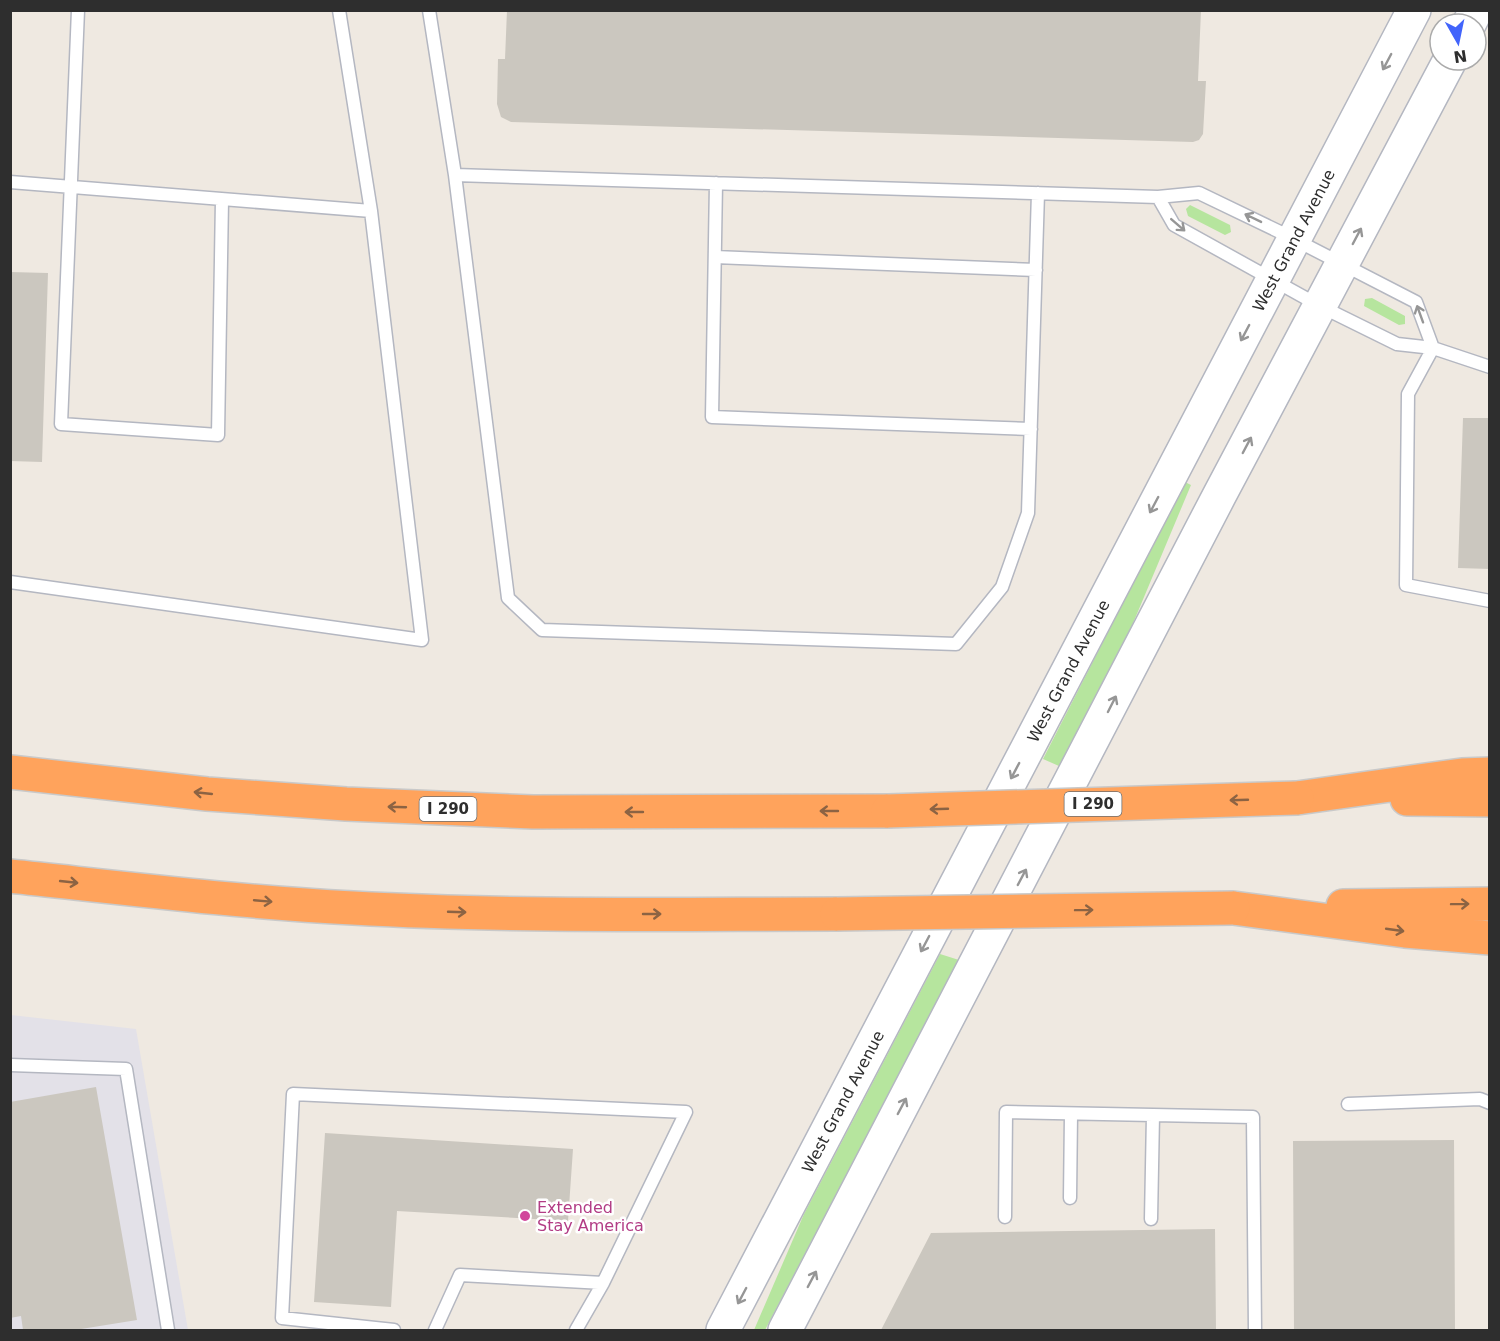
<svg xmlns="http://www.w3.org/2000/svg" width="1500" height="1341" font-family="'DejaVu Sans',sans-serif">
  <rect width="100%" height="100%" fill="#efe9e1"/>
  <path fill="#e3e1e8" d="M11,1015L136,1029L188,1330H11Z"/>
  <path fill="#b6e59e" d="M1190,205L1230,225L1231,232L1225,235L1188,216L1186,209Z
    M1372,298L1405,316V324L1399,325L1364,306L1365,299Z
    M1185,482L1191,485L1126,640L1059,766L1043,759Z
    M940,954L959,960L765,1330H754L804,1214Z"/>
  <path fill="#cbc7bf" d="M507,10H1201L1198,81H1206L1203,134L1199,140L1193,142L511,122L501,117L497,104L498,59H505Z
    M10,272L48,273L42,462L10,461Z
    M1463,418H1490V569L1458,568Z
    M96,1087L137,1320L75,1330H23L21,1316L10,1318V1102Z
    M325,1133L573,1149L568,1221L397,1211L391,1307L314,1302Z
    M1454,1140L1455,1330H1294L1293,1141Z
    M1215,1229L1216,1330H881L931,1233Z"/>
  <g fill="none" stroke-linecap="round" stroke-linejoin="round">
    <defs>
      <path id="lane" d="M78,10L61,424L218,435L222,200
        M429,10L455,175
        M10,182L371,211
        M716,183L712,417L1031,429
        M1038,193L1028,513L1002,587L956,644L542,630L508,598L455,175L1158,197L1199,193L1282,233L1416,302L1433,348L1408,394L1406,585L1490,601
        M1158,197L1174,225L1320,306L1397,344L1433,348L1490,367
        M715,257L1036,270
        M10,582L422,640L371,211L339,10
        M10,1065L126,1069L168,1330
        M1348,1104L1480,1099L1490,1103
        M1070,1198L1071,1114
        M1005,1217L1006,1112L1253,1117L1255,1330
        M1151,1219L1153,1115
        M394,1330L282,1318L293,1094L686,1112L603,1283L576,1330
        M435,1330L460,1275L603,1283"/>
      <g id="secondary">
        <path d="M1469,24L1476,10"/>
        <path id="s1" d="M723,1330L1414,10"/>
        <path d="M785,1330L1219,496L1450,60"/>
      </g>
      <path id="highway" d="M10,772L207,794L346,804L533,812L888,811
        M1297,798L1462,775L1490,774
        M1407,799L1490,800
        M10,876C124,888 238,902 353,908C514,917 676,914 837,914
        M1343,906L1490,904
        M1233,908L1405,931L1490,938"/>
    </defs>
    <use href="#lane" stroke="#b4b7c1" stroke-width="15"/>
    <use href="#secondary" stroke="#b4b7c1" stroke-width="36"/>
    <use href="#highway" stroke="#c9c9c9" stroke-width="36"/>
    <use href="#lane" stroke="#fff" stroke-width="12"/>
    <use href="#secondary" stroke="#fff" stroke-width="33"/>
    <use href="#highway" stroke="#ffa35c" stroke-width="33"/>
    <defs>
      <path id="highway-bridge" d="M888,811L1297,798
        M837,914L1233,908"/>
    </defs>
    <use href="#highway-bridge" stroke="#c9c9c9" stroke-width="36" stroke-linecap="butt"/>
    <use href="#highway-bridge" stroke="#ffa35c" stroke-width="33"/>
  </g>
  <defs><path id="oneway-shaft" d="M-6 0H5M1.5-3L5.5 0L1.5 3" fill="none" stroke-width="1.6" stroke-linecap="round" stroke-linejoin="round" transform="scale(1.5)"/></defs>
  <g stroke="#969696">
    <use href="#oneway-shaft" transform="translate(1387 62) rotate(118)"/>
    <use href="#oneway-shaft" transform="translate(1253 218) rotate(-154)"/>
    <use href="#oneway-shaft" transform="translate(1178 225) rotate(41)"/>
    <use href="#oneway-shaft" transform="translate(1357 236) rotate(-62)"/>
    <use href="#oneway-shaft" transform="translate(1420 314) rotate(-110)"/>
    <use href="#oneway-shaft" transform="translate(1245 333) rotate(118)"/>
    <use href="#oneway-shaft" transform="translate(1247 445) rotate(-62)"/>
    <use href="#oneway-shaft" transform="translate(1154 505) rotate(118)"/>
    <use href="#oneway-shaft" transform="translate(1112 704) rotate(-63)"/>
    <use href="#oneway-shaft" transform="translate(1015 771) rotate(118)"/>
    <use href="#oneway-shaft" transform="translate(1022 877) rotate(-62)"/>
    <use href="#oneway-shaft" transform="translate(925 944) rotate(118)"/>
    <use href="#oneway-shaft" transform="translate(902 1106) rotate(-62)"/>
    <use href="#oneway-shaft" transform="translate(812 1279) rotate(-62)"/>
    <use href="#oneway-shaft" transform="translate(742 1296) rotate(118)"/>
  </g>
  <g stroke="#8c6343">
    <use href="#oneway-shaft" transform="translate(203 793) rotate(-174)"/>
    <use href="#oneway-shaft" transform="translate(1239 800) rotate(178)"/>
    <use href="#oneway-shaft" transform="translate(397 807) rotate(-178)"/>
    <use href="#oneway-shaft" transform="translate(939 809) rotate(178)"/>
    <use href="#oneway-shaft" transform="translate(829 811) rotate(180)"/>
    <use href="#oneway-shaft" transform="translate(634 812) rotate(180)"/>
    <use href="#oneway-shaft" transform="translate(69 882) rotate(6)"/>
    <use href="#oneway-shaft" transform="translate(263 901) rotate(5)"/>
    <use href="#oneway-shaft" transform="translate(1460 904) rotate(-1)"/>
    <use href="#oneway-shaft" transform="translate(1084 910) rotate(-1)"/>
    <use href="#oneway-shaft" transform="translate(457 912) rotate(2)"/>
    <use href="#oneway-shaft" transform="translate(652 914)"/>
    <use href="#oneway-shaft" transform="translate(1395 930) rotate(8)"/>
  </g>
  <circle fill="#d1479c" stroke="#fff" stroke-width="2" cx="525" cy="1216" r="6"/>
  <g text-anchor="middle" stroke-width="5" stroke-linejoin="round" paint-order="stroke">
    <g fill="#fff" stroke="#6d6d6d" stroke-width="1.5">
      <rect x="1064.5" y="792" width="57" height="24" rx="4.5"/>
      <rect x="419.5" y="797" width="57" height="24" rx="4.5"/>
    </g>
    <g font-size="15" font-weight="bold" fill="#2e2e2e">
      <text x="1093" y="809">I 290</text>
      <text x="448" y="814">I 290</text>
    </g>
    <g font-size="16" fill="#2e2e2e" stroke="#fff">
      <text dy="6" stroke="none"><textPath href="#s1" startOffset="1230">West Grand Avenue</textPath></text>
      <text dy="6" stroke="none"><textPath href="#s1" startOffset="744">West Grand Avenue</textPath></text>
      <text dy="6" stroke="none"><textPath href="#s1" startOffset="258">West Grand Avenue</textPath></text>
    </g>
    <g font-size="16" fill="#b23c85" stroke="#fff" text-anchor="start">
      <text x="537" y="1213">Extended<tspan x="537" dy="18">Stay America</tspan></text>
    </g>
  </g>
  <rect width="1500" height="1341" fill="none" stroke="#2e2e2e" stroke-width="24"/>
  <g transform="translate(1458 42) rotate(171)"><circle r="28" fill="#ffffff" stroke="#ababab" stroke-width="1.5"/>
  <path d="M0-4.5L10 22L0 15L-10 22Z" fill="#4264fb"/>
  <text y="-9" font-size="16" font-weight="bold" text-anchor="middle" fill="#2e2e2e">N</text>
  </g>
</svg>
